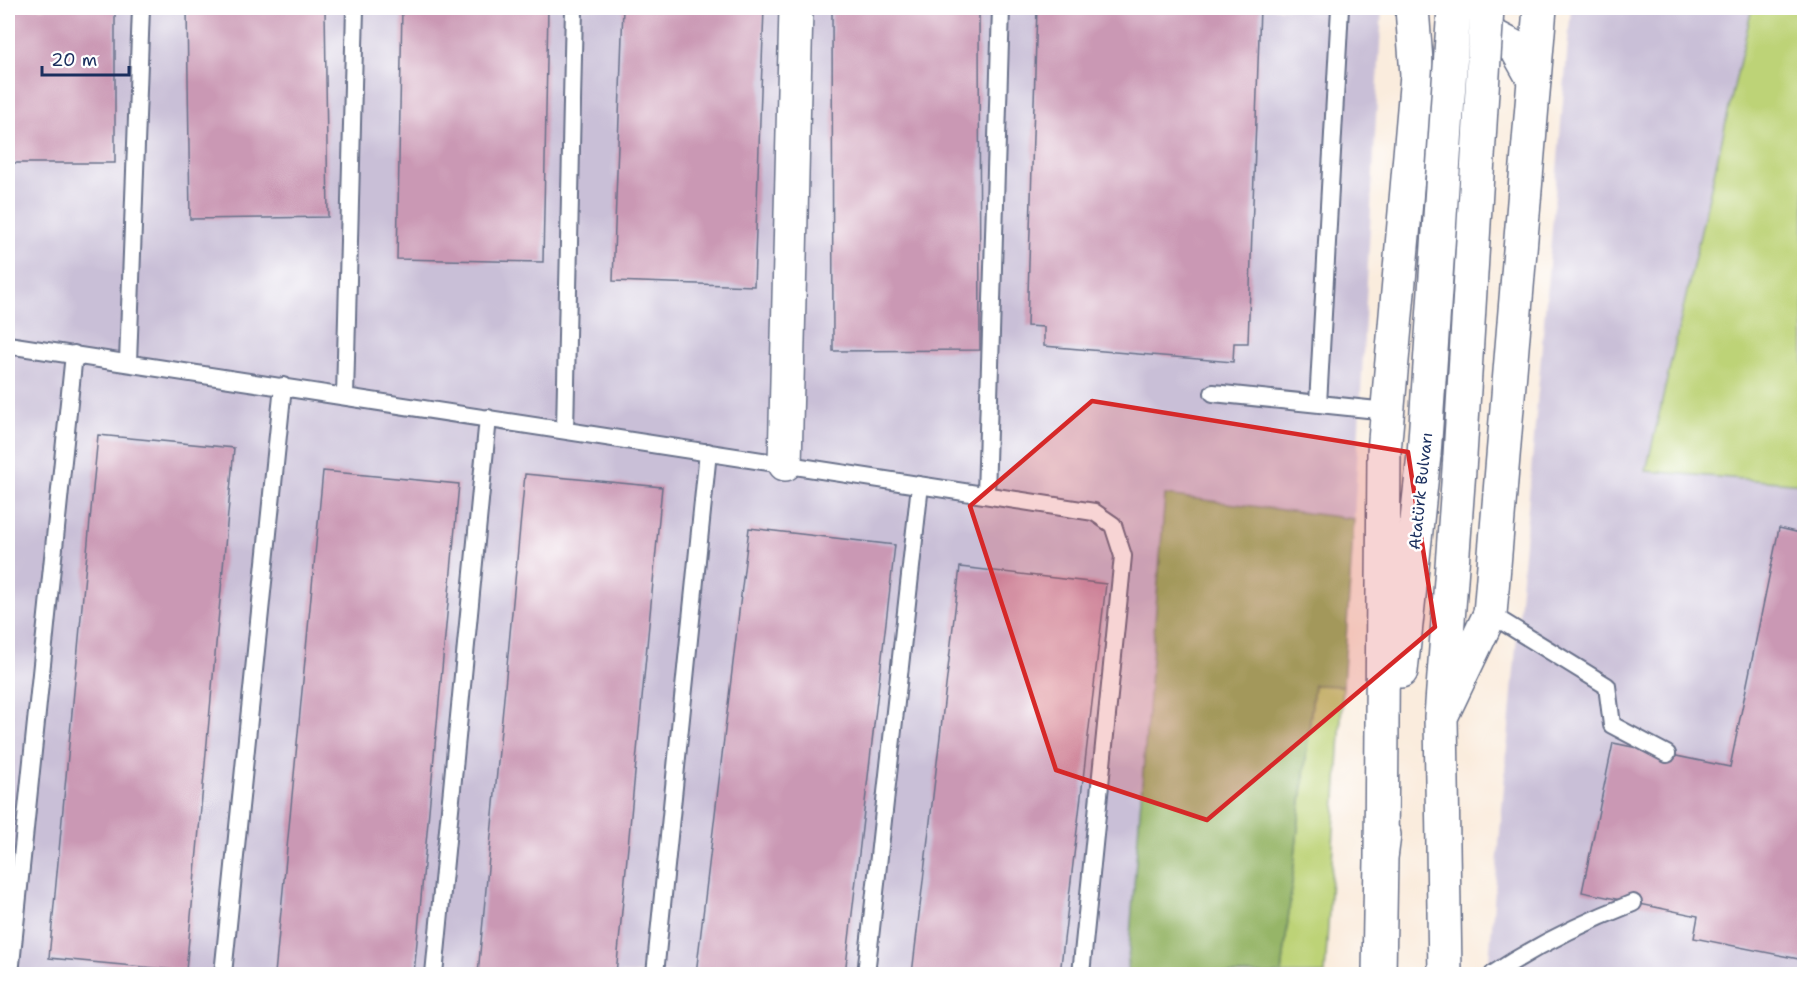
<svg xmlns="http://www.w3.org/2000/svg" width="1812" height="982" font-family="'Shantell Sans',sans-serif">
  <rect width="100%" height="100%" fill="#fff"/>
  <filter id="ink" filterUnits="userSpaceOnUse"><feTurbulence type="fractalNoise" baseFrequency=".0167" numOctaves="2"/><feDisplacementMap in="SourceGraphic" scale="12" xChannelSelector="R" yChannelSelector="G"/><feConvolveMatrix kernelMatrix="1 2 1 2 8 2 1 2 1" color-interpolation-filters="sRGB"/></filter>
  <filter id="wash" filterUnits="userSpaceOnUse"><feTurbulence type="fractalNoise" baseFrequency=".008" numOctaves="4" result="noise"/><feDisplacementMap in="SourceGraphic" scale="24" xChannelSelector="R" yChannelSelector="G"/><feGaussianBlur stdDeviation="1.35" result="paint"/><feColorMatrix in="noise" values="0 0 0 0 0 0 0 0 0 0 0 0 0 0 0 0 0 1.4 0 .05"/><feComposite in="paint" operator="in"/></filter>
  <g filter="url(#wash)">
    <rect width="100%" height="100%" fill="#faecdd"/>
    <path fill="#c9bfd7" d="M8,8H1382L1354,519L1165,496L1127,974H8Z
      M1571,8H1752L1647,471L1804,484V974H1527L1489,960Z"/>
    <path fill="#bdd377" stroke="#6c816a" stroke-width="1.5" d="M1752,8H1804V484L1646,471Z
      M1314,684L1343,686L1325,974H1282Z"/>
    <path fill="#96b568" stroke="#587263" stroke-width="1.5" d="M1165,495L1354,519L1343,686L1314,685L1282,974H1127Z"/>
    <g id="blocks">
      <path fill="#ca98b4" d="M8,8H115V163H8Z
        M187,8H325L328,217L190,219Z
        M402,8H548L543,262L397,259Z
        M623,8H764L754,286L613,281Z
        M832,8H979L980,350L833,351Z
        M1037,8H1260L1248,343H1234L1233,362L1044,346V327L1027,326Z
        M98,435L234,448L186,971L49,958Z
        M323,471L459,484L414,974H275Z
        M525,474L662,487L616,974H478Z
        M749,528L895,545L845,974H696Z
        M1779,528L1804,534V960L1694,938L1698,916L1582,892L1613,743L1730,767Z
        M960,567L1106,584L1060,974H912Z"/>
    </g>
  </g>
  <g filter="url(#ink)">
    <use href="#blocks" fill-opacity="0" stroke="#69718a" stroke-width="1.5"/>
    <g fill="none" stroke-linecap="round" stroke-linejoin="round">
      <defs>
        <path id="lane" d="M8,345L1094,512L1113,525L1123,556L1081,974
          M128,362L141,8
          M1213,393L1387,411
          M345,396L355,8
          M1318,404L1340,8
          M565,430L574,8
          M986,495L1001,8
          M1490,614L1607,686L1612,725L1667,754
          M10,974L74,354
          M223,974L283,386
          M434,974L488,418
          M655,974L708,452
          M866,974L920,485
          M1493,974C1537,945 1584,922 1633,903"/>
        <path id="street" d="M785,464L796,8"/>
        <path id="primary" d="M1459,39L1462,37L1497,38L1516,48L1534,80
          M1401,671L1424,455
          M1441,717L1490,614L1540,8
          M1381,858L1384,452L1417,75L1412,8
          M1379,974L1381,858L1384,835
          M1445,974L1441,717L1460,456"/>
      </defs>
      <use href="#lane" stroke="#69718a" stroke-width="20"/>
      <use href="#street" stroke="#69718a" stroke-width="36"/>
      <use href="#primary" stroke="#69718a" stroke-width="36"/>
      <use href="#lane" stroke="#fff" stroke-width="16"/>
      <use href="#street" stroke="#fff" stroke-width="33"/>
      <use href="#primary" stroke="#fff" stroke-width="33"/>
      <defs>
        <path id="primary-bridge" d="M1424,455L1454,8
          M1460,456L1487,8"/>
      </defs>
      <use href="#primary-bridge" stroke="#69718a" stroke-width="36" stroke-linecap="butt"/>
      <use href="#primary-bridge" stroke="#fff" stroke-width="33"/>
    </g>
  </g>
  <path fill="#d62828" fill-opacity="0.2" stroke="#d62828" stroke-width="4.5" stroke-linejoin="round" d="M1092,401L1408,452L1435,627L1207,820L1056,770L970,506Z"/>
  <g text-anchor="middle" stroke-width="5" stroke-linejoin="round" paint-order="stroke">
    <g font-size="16" fill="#1b2f5e" stroke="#fff">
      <text transform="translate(1420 491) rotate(-84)" y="6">Atatürk Bulvarı</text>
    </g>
  </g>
  <rect width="1812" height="982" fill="none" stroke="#fff" stroke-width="30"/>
  <path d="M42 66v9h87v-9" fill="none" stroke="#1b2f5e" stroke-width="3"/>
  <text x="51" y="66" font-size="18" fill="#1b2f5e" stroke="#ffffff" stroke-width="4.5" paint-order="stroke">20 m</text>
</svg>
